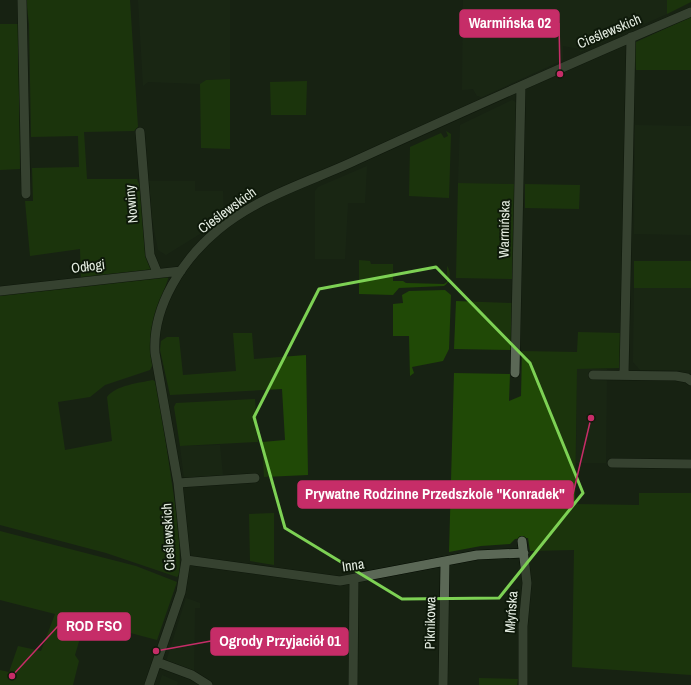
<svg xmlns="http://www.w3.org/2000/svg" width="691" height="685" font-family="'Archivo Narrow',sans-serif">
  <rect width="100%" height="100%" fill="#172213"/>
  <path fill="#1c2b16" d="M138,0H230V79L206,80L200,84L148,82L143,86Z
    M463,0H667V14L580,52V49L563,46V60L482,97L477,96L473,89L462,90Z
    M512,100L517,103L515,184L458,183L460,125Z
    M635,125L691,126V235L634,234Z
    M367,166L365,203H348L345,259H315V191L318,187Z
    M149,181H195V191H223L224,219L166,255L158,250L151,213Z
    M634,288H691V370H640L633,362Z
    M577,369H607L606,463H576Z
    M220,445L223,476L184,478L180,446Z
    M186,598L200,603V608H195L194,673L166,662Z
    M162,675L178,682L177,685H159Z"/>
  <path fill="#204906" d="M26,0H130L138,127L134,131L84,132L87,179H137L140,187L146,254L153,270L81,278L80,249L30,256L25,201H33L32,168L79,167L78,136L31,137L29,24Z
    M667,0H691V2L667,14Z
    M691,17V70H636L634,49L636,42Z
    M0,24H18L20,169L0,170Z
    M230,79V149L201,148L200,84L206,80Z
    M307,81L306,115H271L270,82Z
    M446,131L451,134L449,198L409,196L410,147L441,133L444,138L448,136Z
    M458,183L515,184L513,279L456,278Z
    M525,184L580,185L579,209L525,208Z
    M359,260L370,261L371,264H393V281H403L406,283L444,284L447,282V266C452,272 450,282 444,286L399,288L393,295L359,294Z
    M634,261H691V288H634Z
    M169,276L154,320L153,364L150,370L105,385L90,397L58,402L65,450L112,441L107,397C116,385 139,383 153,380L157,383L179,531L180,574L177,577L106,553L0,525V293Z
    M445,290L451,295L449,349L443,361L412,367L414,373L410,376L409,336H393V304L403,303L402,295L409,291Z
    M456,301L512,303L511,350L454,349Z
    M578,332L621,333V368L577,369L575,504L639,505V493H691V675L572,667L574,550L530,551L528,538L515,539L510,544L481,546L449,552L454,373L510,374L509,401L521,396L522,351L577,352Z
    M233,333H252L254,359L306,355L308,475L264,477L262,442L285,440L282,389L170,395L160,350L161,341L167,337H179L183,375L236,371Z
    M255,399L258,442L180,446L174,407L176,403Z
    M274,513V565L250,561L249,514Z
    M0,531L136,566L177,582L157,640L85,621L75,655L79,661L73,685H0V670L9,672L18,646L41,651L55,614L0,600Z
    M479,678L518,679L517,685H479Z"/>
  <g fill="none" stroke-linecap="round" stroke-linejoin="round">
    <defs>
      <path id="minor" d="M22,0L26,194
        M140,132L150,255L157,272
        M0,291L181,271
        M515,373L521,86
        M593,375L676,376L687,378L691,381
        M624,375L631,37
        M612,463L691,464
        M178,483L255,478
        M522,541L527,583L523,626V685
        M186,560L340,581L477,555L524,553
        M157,662L192,675L208,685
        M149,685L181,592L186,560L178,483L155,353C152,306 183,259 218,230C260,195 313,181 361,158C471,108 580,59 691,12
        M353,685L354,579
        M443,685L445,562"/>
    </defs>
    <use href="#minor" stroke="#040b02" stroke-width="10"/>
    <use href="#minor" stroke="#5b6856" stroke-width="9"/>
  </g>
  <path d="M0 0H691V685H0ZM436,267L530,363L583,493L499,598L402,599L285,528L254,417L319,289Z" fill="#172213" fill-opacity=".55" fill-rule="evenodd"/>
  <path fill="none" stroke="#7dd154" stroke-width="3" stroke-linejoin="round" d="M436,267L530,363L583,493L499,598L402,599L285,528L254,417L319,289Z"/>
  <g text-anchor="middle" stroke-width="4" stroke-linejoin="round" paint-order="stroke">
    <g font-size="14" fill="#e5ede2" stroke="#0e190a">
      <text transform="translate(609 31) rotate(-23)" y="5">Cieślewskich</text>
      <text transform="translate(131 204) rotate(-95)" y="5">Nowiny</text>
      <text transform="translate(227 210) rotate(-36)" y="5">Cieślewskich</text>
      <text transform="translate(504 229) rotate(-89)" y="5">Warmińska</text>
      <text transform="translate(88 266) rotate(-7)" y="5">Odłogi</text>
      <text transform="translate(168 537) rotate(-93)" y="5">Cieślewskich</text>
      <text transform="translate(353 565) rotate(-8)" y="5">Inna</text>
      <text transform="translate(511 612) rotate(-86)" y="5">Młyńska</text>
      <text transform="translate(430 623) rotate(-89)" y="5">Piknikowa</text>
    </g>
  </g>
  <path fill="none" stroke="#c62d68" stroke-width="1.5" d="M560 74L559 23M591 418L573 494M12 676L58 626M156 651L211 641"/>
  <g fill="#c62d68" stroke="#0e190a" stroke-width="1.5">
    <circle cx="560" cy="74" r="4"/>
    <circle cx="591" cy="418" r="4"/>
    <circle cx="12" cy="676" r="4"/>
    <circle cx="156" cy="651" r="4"/>
  </g>
  <g fill="#c62d68" stroke="#c62d68" stroke-width="1.5">
    <rect x="460" y="10" width="99" height="27" rx="4"/>
    <rect x="298" y="481" width="275" height="27" rx="4"/>
    <rect x="58" y="613" width="72" height="27" rx="4"/>
    <rect x="211" y="628" width="137" height="27" rx="4"/>
  </g>
  <g font-size="15" text-anchor="middle" font-weight="bold" fill="#fff">
    <text x="510" y="28">Warmińska 02</text>
    <text x="435" y="499">Prywatne Rodzinne Przedszkole "Konradek"</text>
    <text x="94" y="631">ROD FSO</text>
    <text x="280" y="646">Ogrody Przyjaciół 01</text>
  </g>
</svg>
